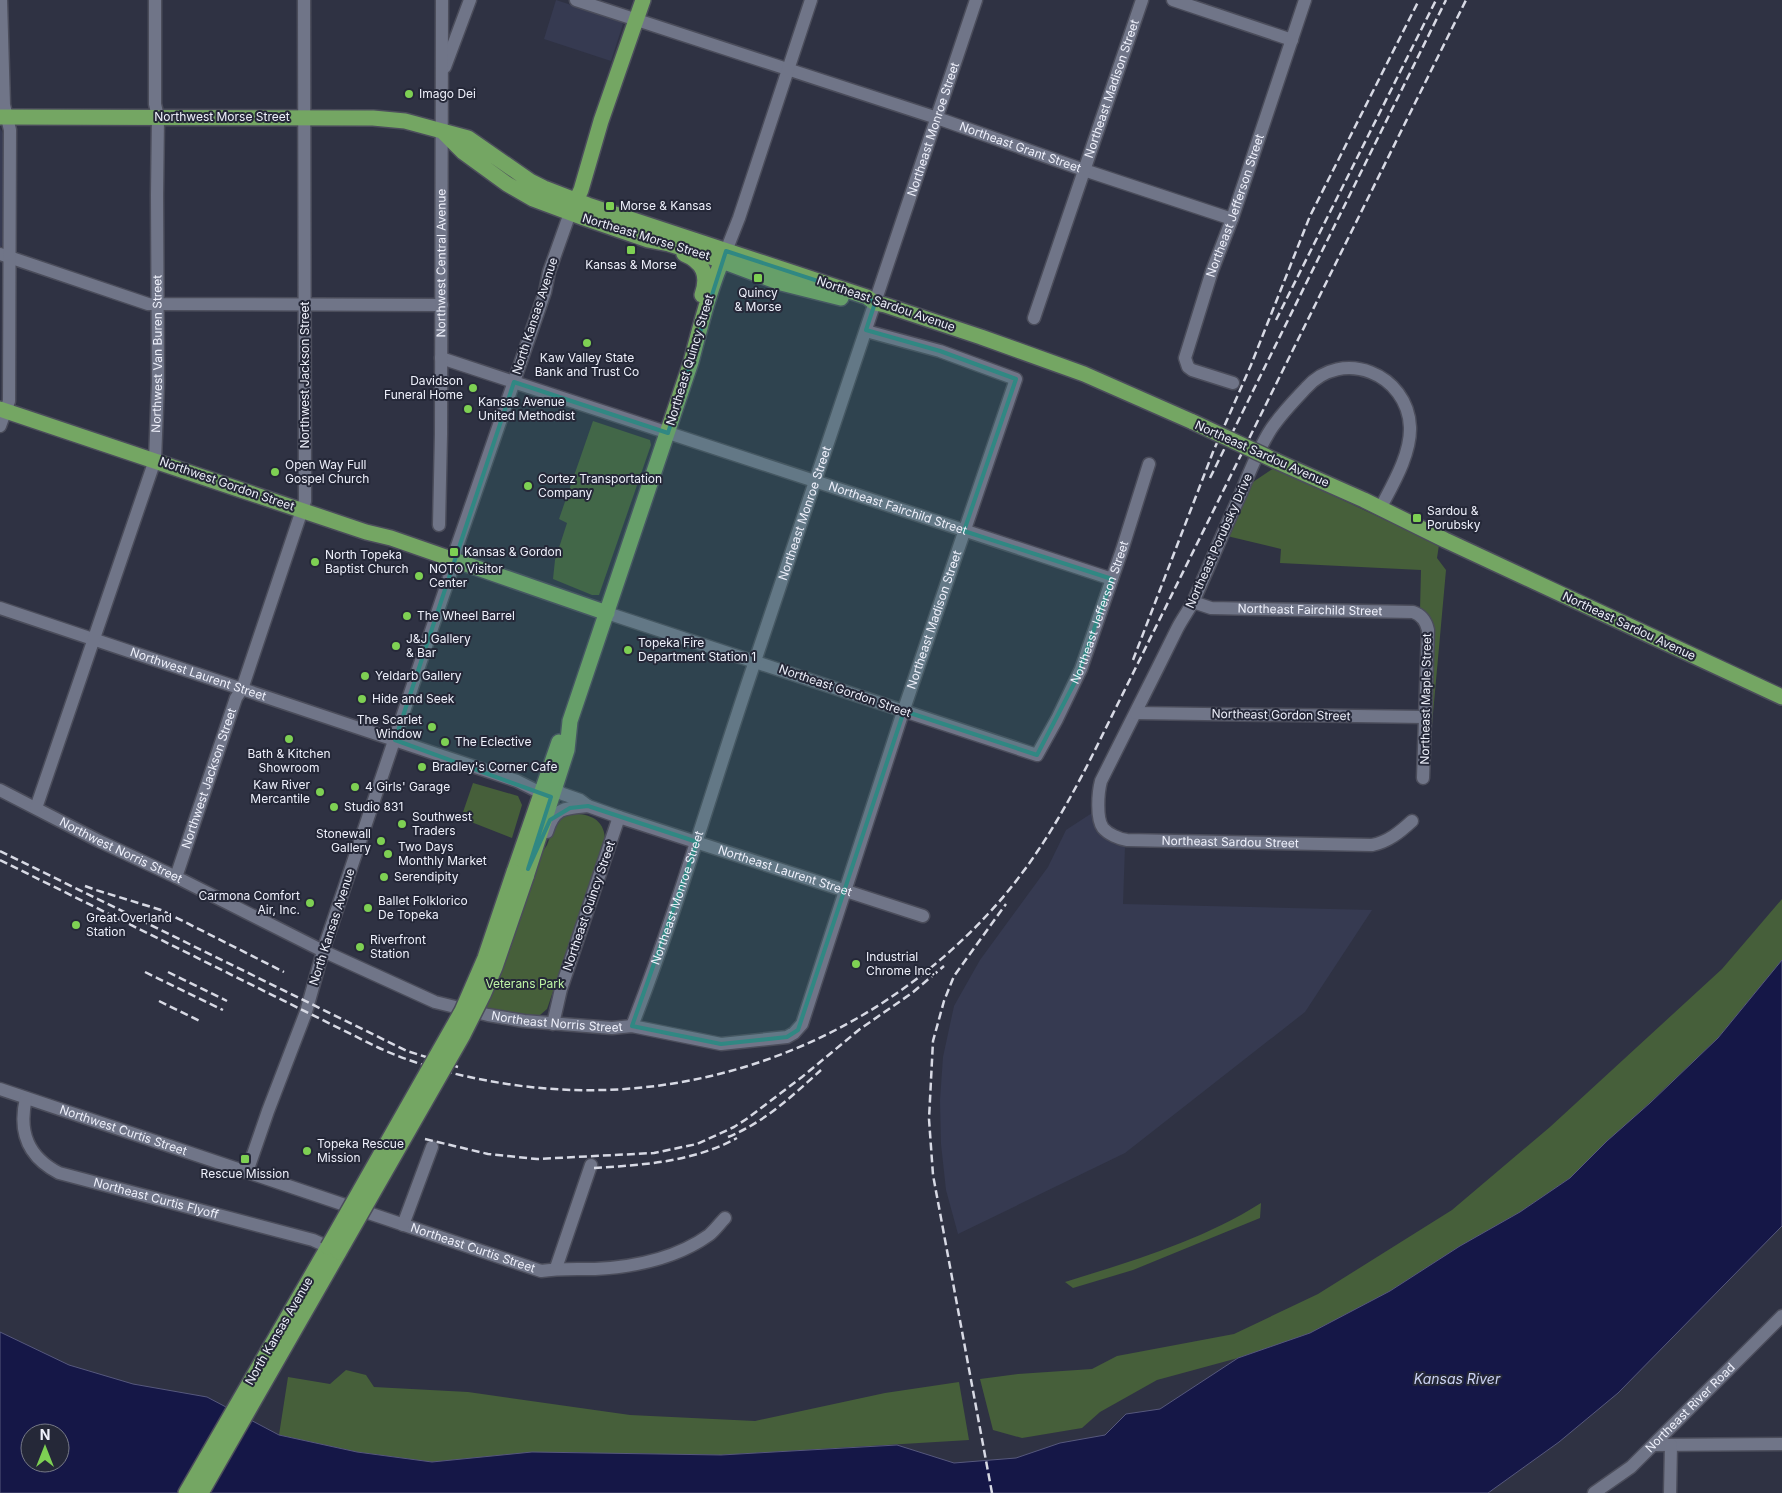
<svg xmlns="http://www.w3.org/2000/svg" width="1782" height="1493" font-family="Inter,sans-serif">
  <rect width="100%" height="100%" fill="#2f3243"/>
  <path fill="#363a51" d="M556,0L620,21L623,24L611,61L544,39Z
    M0,128L5,137L4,243L0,248Z
    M1092,813L1100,830L1125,846L1123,904L1372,910L1305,1012L1125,1153L958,1234L946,1190L941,1144L940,1100L943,1057L954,1006L980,960L1048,867L1066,830Z"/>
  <path fill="#465f3a" d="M593,421L650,440L651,445L599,595H592L553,579L555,560L567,523L559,519Z
    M1274,468L1439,545L1437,558L1446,570L1428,769L1431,628L1420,610L1421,570L1280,563L1281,549L1227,536L1250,484Z
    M473,783L518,796L522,805L512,838L461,818Z
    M567,814C586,813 604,817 605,839L547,1009L540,1015L529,1016L482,1008L538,859L547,845L557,818Z
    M1782,899V960L1718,1038L1570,1178L1520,1212L1460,1246L1390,1291L1310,1333L1238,1358L1157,1380L1100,1412L1082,1428L1022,1438L993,1430L980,1379L1018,1374L1092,1369L1117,1356L1234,1334L1318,1294L1452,1210L1550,1127L1722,969Z
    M1261,1203L1260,1218L1133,1270L1073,1288L1065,1282C1132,1261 1201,1241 1261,1203Z
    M346,1370L366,1375L374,1387L468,1392L630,1415L755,1421L885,1393L959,1382L969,1440L721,1455L532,1452L432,1462L357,1452L279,1435L288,1377L330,1384Z"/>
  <path fill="#151747" stroke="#56587d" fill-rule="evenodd" d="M1782,960V1226L1618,1393L1559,1442L1488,1493H0V1332L69,1365L133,1384L207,1397L279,1435L357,1452L432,1462L532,1452L721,1455L897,1445L954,1463L1016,1458L1060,1443L1105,1435L1126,1414L1160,1409L1238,1358L1310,1333L1390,1291L1460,1246L1520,1212L1570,1178L1607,1141L1650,1103L1718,1038ZM30,1433H60V1463H30Z"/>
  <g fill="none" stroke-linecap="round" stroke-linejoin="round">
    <defs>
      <g id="minor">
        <path id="s1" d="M576,0L937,118L1084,170L1232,219"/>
        <path d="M1173,0L1292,40"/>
        <path d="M445,67L470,0"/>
        <path d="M726,251L739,218L811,0"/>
        <path d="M0,254L148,304L442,305"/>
        <path id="s2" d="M1034,318L1142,0"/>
        <path id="s3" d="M441,358L1112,579"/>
        <path id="s4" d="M1233,383L1192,370L1188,367L1185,358L1212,271L1232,219L1305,0"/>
        <path d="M0,426L9,401L10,130L4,105L1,0"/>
        <path id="s5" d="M1381,507C1393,484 1411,454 1410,427C1408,374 1342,347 1306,388C1293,402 1277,418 1268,434C1257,453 1249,473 1241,493C1225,528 1210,564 1194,600C1189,610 1182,619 1177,629C1152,680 1126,731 1101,781C1098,792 1096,819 1103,828C1108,834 1119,839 1127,840L1372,845C1388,842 1400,832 1412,821"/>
        <path id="s6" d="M439,525L441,434L442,0"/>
        <path id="s7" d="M1193,602L1211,608L1413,612C1422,615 1426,621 1428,630L1423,778"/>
        <path id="s8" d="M0,608L517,781L541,793"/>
        <path id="s9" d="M607,613L1037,755L1057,719L1081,669L1122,550L1149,464"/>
        <path d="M1136,713L1425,717"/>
        <path id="s10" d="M555,785L560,793L580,800L588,806L619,817L923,916"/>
        <path id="s11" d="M0,790L99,841L176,877L323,951L435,1002L488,1015L524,1021L612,1028L632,1026L721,1044L787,1037L794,1033L802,1024L900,721L1016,379L940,351L866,331"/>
        <path id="s12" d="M36,808L155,460L158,383L157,195L158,117L155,104V0"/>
        <path d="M547,832C554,807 566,808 588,806"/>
        <path id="s13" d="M176,877L236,698L242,689L305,501L304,0"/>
        <path d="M553,1024L561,989L619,817"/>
        <path id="s14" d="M632,1026C677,911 711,792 750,676C826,451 902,226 976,0"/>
        <path id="s15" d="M0,1089L541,1271C559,1268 577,1269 595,1269C633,1267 677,1258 709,1235C715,1230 720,1223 725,1218"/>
        <path id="s16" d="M26,1098C18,1132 28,1157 59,1173L313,1240L335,1250"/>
        <path d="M247,1172L268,1111L306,1012L323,951L450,575L456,549L545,292L549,272L570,213"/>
        <path d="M403,1225L432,1147"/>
        <path d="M556,1268L591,1165"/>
        <path d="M1654,1445L1782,1444"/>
        <path id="s17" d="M1594,1493L1631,1467L1782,1316"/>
        <path d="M1670,1493L1671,1445"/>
      </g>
      <path id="major" d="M0,117L373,118L405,121L468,138L530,181L544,188L588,205L867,297L875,303L885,305L981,337L1084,374L1193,422
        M443,132L463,152L507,184L533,199L584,218L648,240L669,244L714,258L781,283L841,298
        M572,209L581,190L601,121L643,0
        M684,254C703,262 709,275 702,295
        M0,409L366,532L391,538L607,613
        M1276,461L1364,500L1445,540L1782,697
        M514,872L559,742
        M526,877L567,750L570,721L691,362C701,324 710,287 726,251
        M186,1493L328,1247
        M201,1493L339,1252"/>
    </defs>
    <use href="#minor" stroke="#4b4d5b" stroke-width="15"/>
    <use href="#major" stroke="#4b4d5b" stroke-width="18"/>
    <use href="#minor" stroke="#707588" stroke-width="12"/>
    <use href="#major" stroke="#74a663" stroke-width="15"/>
    <path stroke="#d7d9e4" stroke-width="2.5" stroke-dasharray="8 4" stroke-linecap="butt" d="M1276,320L1436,0
      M1210,478L1446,0
      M1133,660L1213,452L1251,365L1310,216L1419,0
      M0,851L407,1051L458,1067
      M0,860L377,1047C416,1065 458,1076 501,1083C682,1113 864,1048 988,914C1033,866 1065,810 1094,752L1466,0
      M85,886L96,890L161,910L284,972
      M145,972L223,1010
      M168,972L227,1001
      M159,1001L200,1021
      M728,1137C765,1122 792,1096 821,1070
      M425,1139L488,1154L537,1159L654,1153L697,1144L734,1127L748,1118L802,1077L860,1029L912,993L944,966
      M594,1168C643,1165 693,1162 737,1138
      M992,1493L933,1175L929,1119L933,1041L944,1001L954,976L1006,904"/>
    <defs>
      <path id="major-bridge" d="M1193,422L1276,461
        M328,1247L462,1011L485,958L514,872
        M339,1252L463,1035L483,995L495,967L526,877"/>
    </defs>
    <use href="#major-bridge" stroke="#4b4d5b" stroke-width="18" stroke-linecap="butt"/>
    <use href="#major-bridge" stroke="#74a663" stroke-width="15"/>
  </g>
  <path fill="#308883" fill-opacity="0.2" stroke="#308883" stroke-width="4" stroke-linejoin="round" d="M726,251L867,297L875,303L866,330L940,351L1016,379L964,531L1112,579L1076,680L1037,755L904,711L798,1030L787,1037L721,1044L632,1026L697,842L588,806L570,808L550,820L528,869L551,797L395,740L514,382L668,433Z"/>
  <g fill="#7ed053" stroke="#252838" stroke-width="2">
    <circle cx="409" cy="94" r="5"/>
    <rect x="605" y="201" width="10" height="10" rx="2.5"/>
    <rect x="626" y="245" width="10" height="10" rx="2.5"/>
    <rect x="753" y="273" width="10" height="10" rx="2.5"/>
    <circle cx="587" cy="343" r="5"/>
    <circle cx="473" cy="388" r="5"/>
    <circle cx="468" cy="409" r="5"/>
    <circle cx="275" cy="472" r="5"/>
    <circle cx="528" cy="486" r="5"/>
    <rect x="1412" y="513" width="10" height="10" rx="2.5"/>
    <rect x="449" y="547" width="10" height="10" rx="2.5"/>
    <circle cx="315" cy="562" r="5"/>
    <circle cx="419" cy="576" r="5"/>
    <circle cx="407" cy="616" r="5"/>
    <circle cx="396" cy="646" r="5"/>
    <circle cx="628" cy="650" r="5"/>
    <circle cx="365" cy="676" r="5"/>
    <circle cx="362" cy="699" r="5"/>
    <circle cx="432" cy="727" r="5"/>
    <circle cx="289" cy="739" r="5"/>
    <circle cx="445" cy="742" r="5"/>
    <circle cx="422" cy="767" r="5"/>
    <circle cx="355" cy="787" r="5"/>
    <circle cx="320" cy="792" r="5"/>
    <circle cx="334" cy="807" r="5"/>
    <circle cx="402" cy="824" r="5"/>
    <circle cx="381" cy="841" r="5"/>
    <circle cx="388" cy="854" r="5"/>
    <circle cx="384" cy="877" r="5"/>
    <circle cx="310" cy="903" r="5"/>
    <circle cx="368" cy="908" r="5"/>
    <circle cx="76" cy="925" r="5"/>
    <circle cx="360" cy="947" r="5"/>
    <circle cx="856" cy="964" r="5"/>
    <circle cx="307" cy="1151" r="5"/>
    <rect x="240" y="1154" width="10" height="10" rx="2.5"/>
  </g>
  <g text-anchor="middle" stroke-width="4" stroke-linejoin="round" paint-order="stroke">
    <g font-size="12" fill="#eef0fb" stroke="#252838">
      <text dy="4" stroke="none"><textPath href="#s2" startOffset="242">Northeast Madison Street</textPath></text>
      <text x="222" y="121">Northwest Morse Street</text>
      <text dy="4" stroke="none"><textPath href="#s14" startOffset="946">Northeast Monroe Street</textPath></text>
      <text dy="4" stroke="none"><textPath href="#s1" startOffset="468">Northeast Grant Street</textPath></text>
      <text dy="4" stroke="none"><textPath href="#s4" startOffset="218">Northeast Jefferson Street</textPath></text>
      <text transform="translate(646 237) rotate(17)" y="4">Northeast Morse Street</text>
      <text dy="4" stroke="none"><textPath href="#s6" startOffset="262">Northwest Central Avenue</textPath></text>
      <text transform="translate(886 304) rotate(19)" y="4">Northeast Sardou Avenue</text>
      <text transform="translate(535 316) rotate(-72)" y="4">North Kansas Avenue</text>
      <text dy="4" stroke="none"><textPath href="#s12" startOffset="474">Northwest Van Buren Street</textPath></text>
      <text transform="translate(690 360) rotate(-73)" y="4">Northeast Quincy Street</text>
      <text transform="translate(305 375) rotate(-90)" y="4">Northwest Jackson Street</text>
      <text transform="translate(1262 454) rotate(24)" y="4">Northeast Sardou Avenue</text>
      <text transform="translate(227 484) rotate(19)" y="4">Northwest Gordon Street</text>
      <text dy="4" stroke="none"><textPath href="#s3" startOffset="481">Northeast Fairchild Street</textPath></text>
      <text dy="4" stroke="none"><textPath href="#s14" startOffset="541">Northeast Monroe Street</textPath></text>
      <text transform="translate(1219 541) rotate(-66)" y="4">Northeast Porubsky Drive</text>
      <text dy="4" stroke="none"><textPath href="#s7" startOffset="118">Northeast Fairchild Street</textPath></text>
      <text dy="4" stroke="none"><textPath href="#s9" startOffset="609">Northeast Jefferson Street</textPath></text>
      <text dy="4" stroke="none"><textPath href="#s11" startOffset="1286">Northeast Madison Street</textPath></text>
      <text transform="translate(1629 626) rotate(25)" y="4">Northeast Sardou Avenue</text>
      <text dy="4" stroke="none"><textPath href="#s8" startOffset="209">Northwest Laurent Street</textPath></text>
      <text transform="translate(845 691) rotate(19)" y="4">Northeast Gordon Street</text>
      <text transform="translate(1426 699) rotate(-89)" y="4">Northeast Maple Street</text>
      <text transform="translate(1281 715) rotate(1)" y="4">Northeast Gordon Street</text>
      <text dy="4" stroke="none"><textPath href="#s13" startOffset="104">Northwest Jackson Street</textPath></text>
      <text dy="4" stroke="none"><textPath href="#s5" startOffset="852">Northeast Sardou Street</textPath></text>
      <text dy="4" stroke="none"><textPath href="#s11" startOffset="135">Northwest Norris Street</textPath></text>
      <text dy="4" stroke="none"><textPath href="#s10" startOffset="248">Northeast Laurent Street</textPath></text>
      <text dy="4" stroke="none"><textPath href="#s14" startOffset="136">Northeast Monroe Street</textPath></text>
      <text transform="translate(589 906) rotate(-71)" y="4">Northeast Quincy Street</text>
      <text transform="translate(332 927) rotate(-72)" y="4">North Kansas Avenue</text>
      <text dy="4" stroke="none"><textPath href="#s11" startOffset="608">Northeast Norris Street</textPath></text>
      <text dy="4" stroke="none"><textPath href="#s15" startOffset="130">Northwest Curtis Street</textPath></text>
      <text dy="4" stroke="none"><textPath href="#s16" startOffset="190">Northeast Curtis Flyoff</textPath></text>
      <text dy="4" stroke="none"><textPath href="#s15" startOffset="499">Northeast Curtis Street</textPath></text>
      <text transform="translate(279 1331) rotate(-60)" y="4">North Kansas Avenue</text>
      <text dy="4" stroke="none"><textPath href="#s17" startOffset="129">Northeast River Road</textPath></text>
    </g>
    <g font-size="12" fill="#eef0fb" stroke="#252838" text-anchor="start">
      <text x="419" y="98">Imago Dei</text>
      <text x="620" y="210">Morse &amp; Kansas</text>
      <text x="631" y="269" text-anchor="middle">Kansas &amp; Morse</text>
      <text x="758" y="297" text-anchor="middle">Quincy<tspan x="758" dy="14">&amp; Morse</tspan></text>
      <text x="587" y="362" text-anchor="middle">Kaw Valley State<tspan x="587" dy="14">Bank and Trust Co</tspan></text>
      <text x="463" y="385" text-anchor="end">Davidson<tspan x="463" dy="14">Funeral Home</tspan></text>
      <text x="478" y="406">Kansas Avenue<tspan x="478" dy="14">United Methodist</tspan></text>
      <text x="285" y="469">Open Way Full<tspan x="285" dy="14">Gospel Church</tspan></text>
      <text x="538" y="483">Cortez Transportation<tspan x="538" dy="14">Company</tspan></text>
      <text x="1427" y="515">Sardou &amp;<tspan x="1427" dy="14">Porubsky</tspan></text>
      <text x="464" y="556">Kansas &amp; Gordon</text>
      <text x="325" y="559">North Topeka<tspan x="325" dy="14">Baptist Church</tspan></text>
      <text x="429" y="573">NOTO Visitor<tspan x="429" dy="14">Center</tspan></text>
      <text x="417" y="620">The Wheel Barrel</text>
      <text x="406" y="643">J&amp;J Gallery<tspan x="406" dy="14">&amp; Bar</tspan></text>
      <text x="638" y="647">Topeka Fire<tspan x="638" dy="14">Department Station 1</tspan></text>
      <text x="375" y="680">Yeldarb Gallery</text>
      <text x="372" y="703">Hide and Seek</text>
      <text x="422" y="724" text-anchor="end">The Scarlet<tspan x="422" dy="14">Window</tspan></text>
      <text x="455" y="746">The Eclective</text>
      <text x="289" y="758" text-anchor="middle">Bath &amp; Kitchen<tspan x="289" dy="14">Showroom</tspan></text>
      <text x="432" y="771">Bradley's Corner Cafe</text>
      <text x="310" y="789" text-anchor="end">Kaw River<tspan x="310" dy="14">Mercantile</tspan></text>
      <text x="365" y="791">4 Girls' Garage</text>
      <text x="344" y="811">Studio 831</text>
      <text x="412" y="821">Southwest<tspan x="412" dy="14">Traders</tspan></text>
      <text x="371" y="838" text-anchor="end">Stonewall<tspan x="371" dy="14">Gallery</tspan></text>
      <text x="398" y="851">Two Days<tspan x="398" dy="14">Monthly Market</tspan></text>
      <text x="394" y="881">Serendipity</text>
      <text x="300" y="900" text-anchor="end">Carmona Comfort<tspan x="300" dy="14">Air, Inc.</tspan></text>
      <text x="378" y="905">Ballet Folklorico<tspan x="378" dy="14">De Topeka</tspan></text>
      <text x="86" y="922">Great Overland<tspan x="86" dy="14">Station</tspan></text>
      <text x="370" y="944">Riverfront<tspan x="370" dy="14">Station</tspan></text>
      <text x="866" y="961">Industrial<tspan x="866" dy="14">Chrome Inc.</tspan></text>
      <text x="317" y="1148">Topeka Rescue<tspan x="317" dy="14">Mission</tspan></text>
      <text x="245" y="1178" text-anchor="middle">Rescue Mission</text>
    </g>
    <g font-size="12" fill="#bef4a5" stroke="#252838">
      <text x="525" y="988">Veterans Park</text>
    </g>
    <g font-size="14" font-style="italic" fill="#cbd2f4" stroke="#252838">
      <text x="1457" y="1384">Kansas River</text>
    </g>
  </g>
  <g transform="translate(45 1448)"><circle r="24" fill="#252838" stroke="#757886"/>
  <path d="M0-4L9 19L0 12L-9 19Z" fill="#7ed053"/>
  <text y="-8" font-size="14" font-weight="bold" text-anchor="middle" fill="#eef0fb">N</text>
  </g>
</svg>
